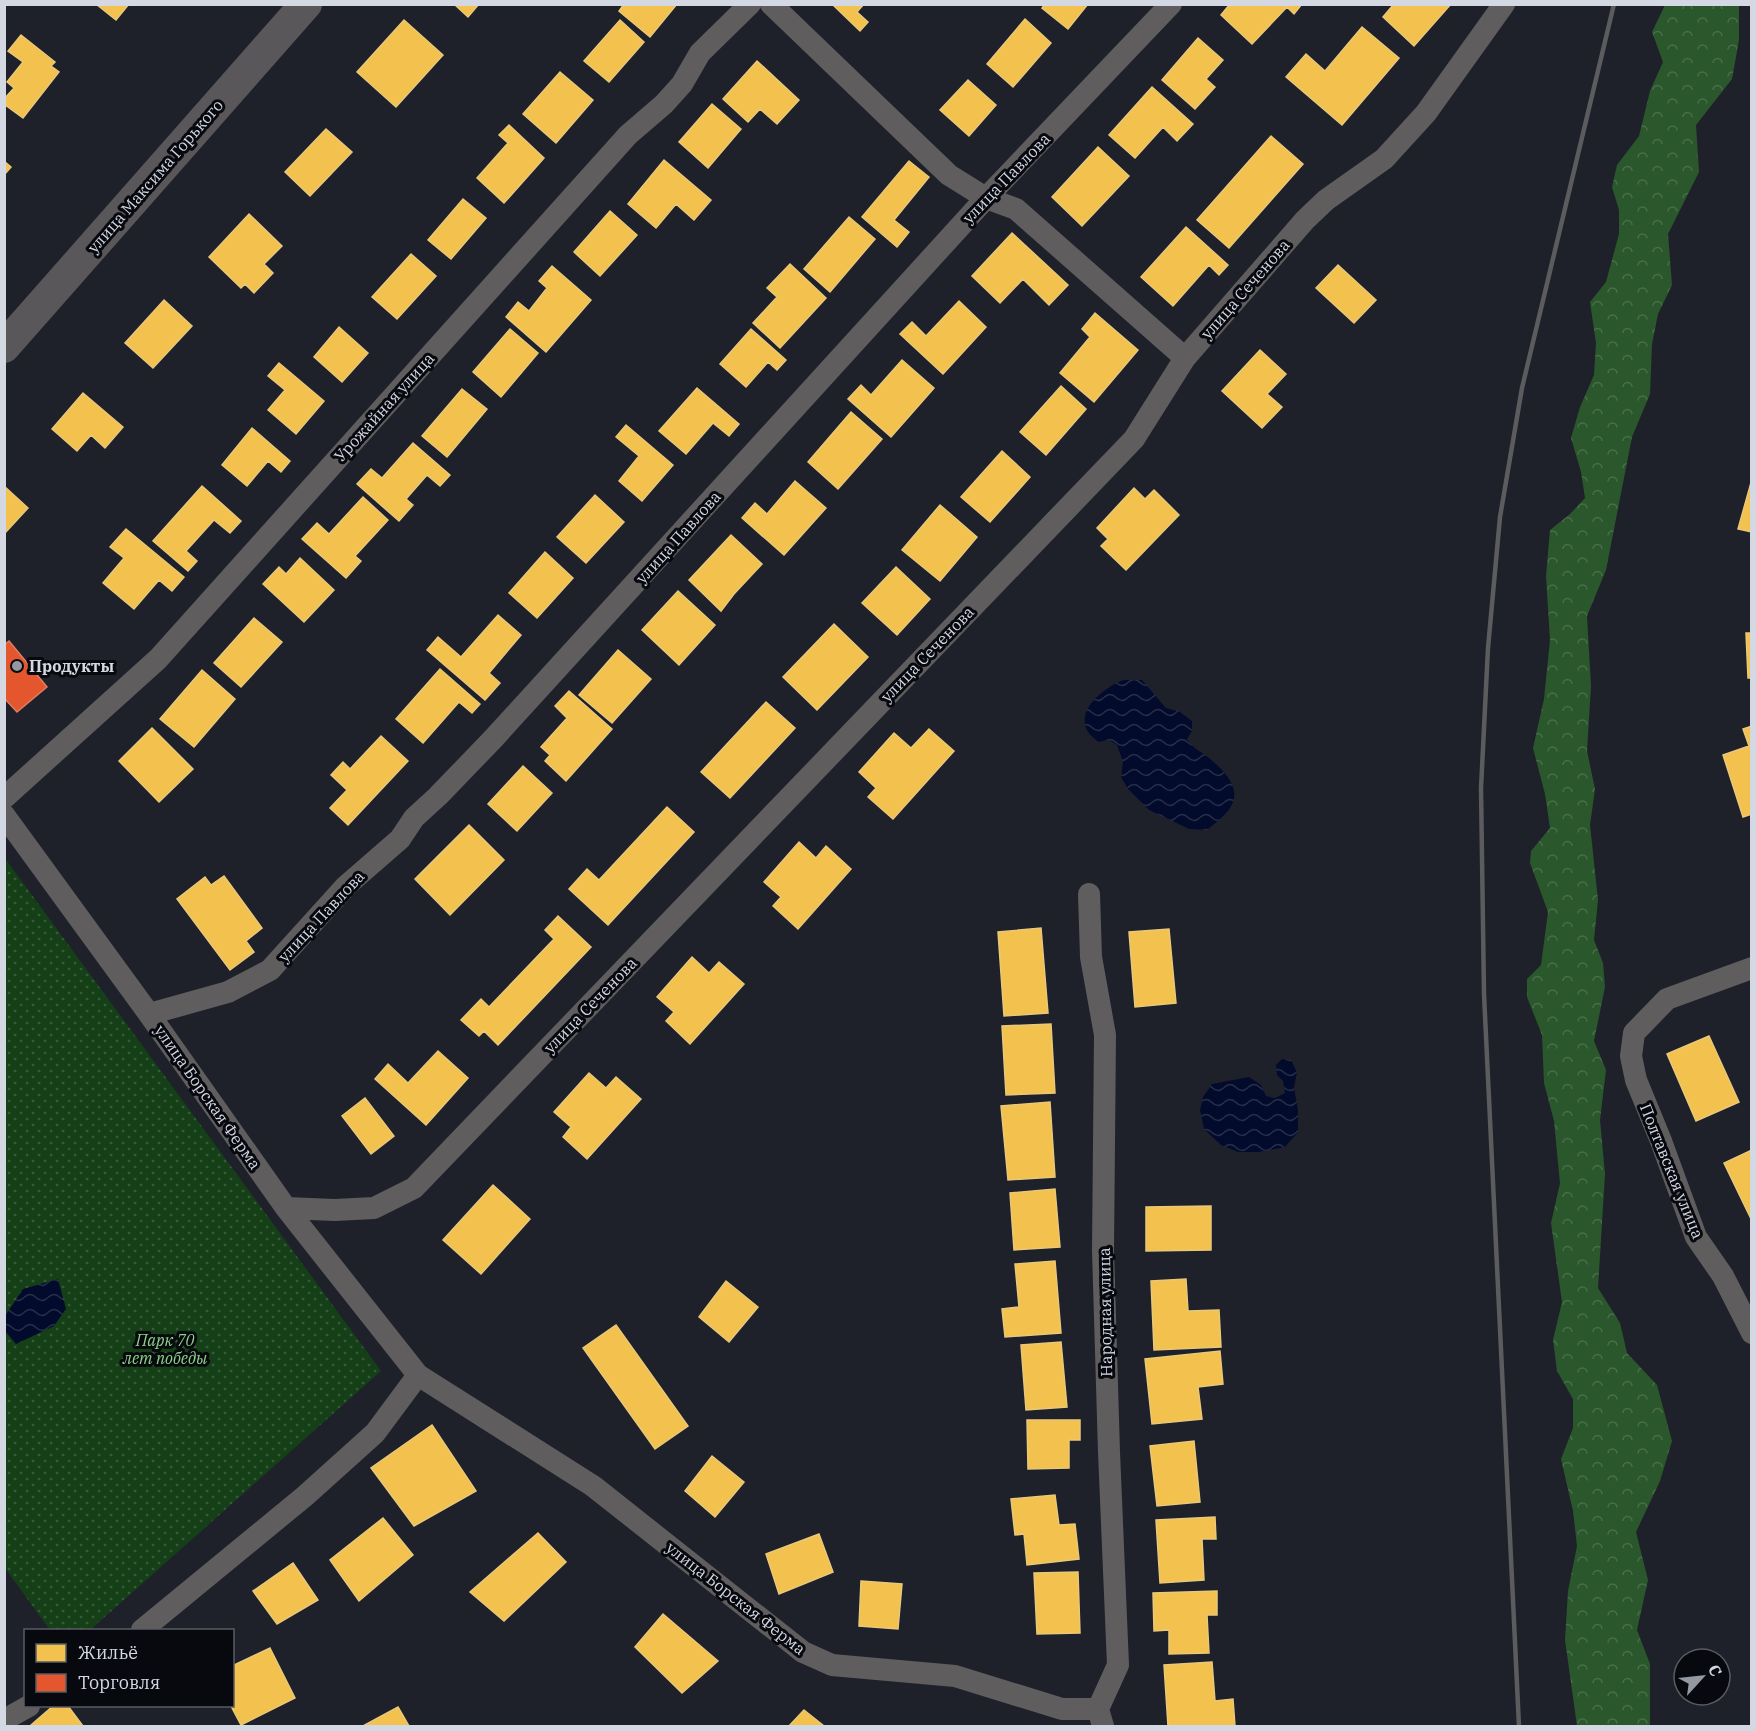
<svg xmlns="http://www.w3.org/2000/svg" width="1756" height="1731" font-family="'IBM Plex Serif',serif">
  <defs>
    <pattern id="forest-crowns" width="20" height="18" patternUnits="userSpaceOnUse" patternTransform="scale(1.5)"><rect width="20" height="18" fill="#2b572c"/><path d="M2 6a3 3 0 1 1 6 0M12 15a3 3 0 1 1 6 0" fill="none" stroke="#496e4a"/></pattern>
    <pattern id="park-dots" width="8" height="8" patternUnits="userSpaceOnUse" patternTransform="scale(1.5)"><rect width="8" height="8" fill="#154017"/><path d="M2 2h.1M6 6h.1" fill="none" stroke="#365b38" stroke-width="1.8" stroke-linecap="round"/></pattern>
    <pattern id="water-waves" width="16" height="10" patternUnits="userSpaceOnUse" patternTransform="scale(1.5)"><rect width="16" height="10" fill="#030b2c"/><path d="M0 5q4-4 8 0t8 0" fill="none" stroke="#272e4a"/></pattern>
  </defs>
  <rect width="100%" height="100%" fill="#1e2129"/>
  <path fill="url(#forest-crowns)" d="M1665,5H1739V40L1732,79L1696,125L1699,172L1668,234L1672,285L1658,314L1652,344L1650,394L1632,437L1606,570L1587,616L1591,686L1587,751L1595,789L1590,825L1598,900L1594,940L1603,963L1605,987L1594,1041L1606,1070L1600,1120L1605,1174L1598,1288L1620,1323L1627,1353L1657,1385L1672,1441L1660,1481L1636,1532L1648,1580L1637,1630L1650,1664V1726H1577L1565,1640L1568,1591L1577,1546L1573,1511L1561,1459L1573,1428V1399L1557,1371L1553,1340L1562,1302L1551,1223L1560,1183L1554,1121L1544,1083L1542,1035L1527,997V979L1541,965L1548,912L1530,863L1531,851L1550,828L1545,794L1533,748L1544,699L1550,640L1546,576L1550,530L1570,514L1585,498L1581,472L1571,438L1580,407L1594,375L1596,343L1590,302L1606,282L1619,234V210L1612,187L1617,165L1639,136L1650,91L1663,62L1652,32Z"/>
  <path fill="url(#park-dots)" d="M4,857L381,1371L90,1630H50L5,1568Z"/>
  <path fill="url(#water-waves)" d="M1124,680H1142L1166,708L1180,712L1192,721V731L1187,739C1193,747 1196,749 1204,754C1211,759 1217,765 1222,770C1247,797 1230,812 1207,830L1189,829L1149,810L1128,789L1121,777L1123,762L1117,745L1109,740L1098,742C1095,739 1090,735 1088,732C1074,710 1106,686 1124,680Z
    M1282,1059L1291,1060L1297,1072L1294,1088L1298,1110V1132L1285,1147L1259,1152H1238L1221,1145L1204,1129L1200,1110L1203,1097L1212,1084L1249,1077L1261,1085L1266,1096L1275,1098L1285,1093L1283,1081L1277,1075L1276,1065Z
    M58,1279L66,1309L54,1326L16,1344L5,1331V1316L23,1289Z"/>
  <path fill="#f2c14e" stroke="#e9c87a" stroke-width="1.5" d="M96,4H129L116,20Z
    M454,4H479L468,17Z
    M624,4H677L650,37L619,11Z
    M832,4H864L857,12L868,22L860,31Z
    M1045,4H1088L1068,29L1042,8Z
    M1230,4H1302L1294,14L1287,7L1252,44L1221,15Z
    M1394,4H1451L1414,46L1383,17Z
    M1025,19L1051,43L1013,87L987,64Z
    M404,20L443,55L396,107L357,72Z
    M620,20L644,42L609,82L584,61Z
    M1362,27L1399,58L1342,125L1286,77L1306,54L1325,71Z
    M21,35L55,62L51,66L59,72L23,118L4,104V99L14,88L7,82L23,62L8,51Z
    M1198,38L1223,60L1206,79L1215,87L1195,109L1162,80Z
    M757,61L799,100L777,124L760,109L748,122L723,99Z
    M560,72L593,100L556,143L523,114Z
    M968,80L996,105L969,136L940,110Z
    M1152,87L1193,124L1177,141L1163,127L1135,158L1109,135Z
    M712,104L741,129L708,168L679,142Z
    M509,125L544,158L504,203L477,178L508,143L499,135Z
    M326,129L352,152L310,196L285,172Z
    M1271,136L1303,164L1229,248L1197,220Z
    M1098,147L1129,176L1082,226L1052,197Z
    M664,160L711,200L694,220L676,204L656,228L628,204Z
    M4,161L11,167L4,175Z
    M909,161L929,177L894,220L909,232L897,247L862,217Z
    M463,199L486,218L451,259L428,240Z
    M610,211L637,235L600,276L574,252Z
    M249,214L282,246L264,264L273,273L254,293L245,284L241,288L209,257Z
    M849,217L875,239L830,292L804,269Z
    M1186,227L1228,265L1219,275L1209,265L1173,306L1141,277Z
    M1012,233L1068,285L1049,305L1023,279L1000,303L972,276Z
    M411,254L436,276L397,319L372,297Z
    M790,264L826,298L780,348L753,323L777,297L767,288Z
    M1338,265L1376,300L1354,323L1316,288Z
    M552,266L591,300L546,352L506,317L518,302L529,311L547,288L539,281Z
    M164,300L192,326L153,368L125,343Z
    M959,301L986,327L943,374L900,334L912,322L926,336Z
    M1095,313L1138,350L1094,402L1060,373L1090,337L1082,329Z
    M339,327L368,353L342,382L314,357Z
    M510,329L538,353L501,397L473,372Z
    M751,329L786,360L777,370L768,362L746,387L720,364Z
    M1260,350L1286,374L1267,394L1282,407L1262,428L1222,391Z
    M902,360L934,388L891,437L848,399L861,385L871,395Z
    M279,363L324,401L296,434L268,410L285,390L268,376Z
    M1061,386L1086,409L1046,455L1020,432Z
    M697,388L739,424L729,436L713,423L686,454L659,431Z
    M462,389L487,409L447,457L422,436Z
    M83,393L123,427L105,448L91,435L77,451L52,429Z
    M851,412L882,439L838,489L808,462Z
    M626,425L673,465L642,501L619,481L639,456L616,437Z
    M252,428L290,461L281,472L268,461L247,486L222,465Z
    M413,443L450,475L440,486L427,475L406,499L413,505L399,521L357,484L371,469L382,478Z
    M1002,451L1030,477L990,522L961,497Z
    M1752,479V532L1738,529Z
    M795,481L826,508L784,555L742,518L755,503L767,514Z
    M4,486L28,508L4,534Z
    M202,486L241,521L230,533L214,520L186,551L197,561L188,571L153,541Z
    M1134,488L1145,499L1154,490L1179,515L1126,570L1101,546L1108,539L1097,528Z
    M595,495L624,522L586,563L557,537Z
    M363,497L388,520L355,556L361,561L346,578L302,539L317,523L329,534Z
    M940,505L977,537L940,581L902,550Z
    M126,529L184,577L172,591L159,580L134,609L103,583L124,558L110,547Z
    M731,535L762,564L734,594L721,611L689,580Z
    M545,552L573,578L537,618L509,593Z
    M300,558L334,590L304,622L263,584L279,567L286,574Z
    M896,567L930,599L897,635L862,603Z
    M678,591L715,625L679,665L642,630Z
    M498,615L521,635L489,673L500,683L485,700L427,650L438,637L461,657Z
    M254,618L282,642L241,687L214,663Z
    M834,624L868,657L817,710L783,677Z
    M1746,633H1752V678H1748Z
    M618,650L651,679L612,723L579,695Z
    M440,669L480,704L472,713L459,702L423,743L396,719Z
    M202,670L235,699L194,747L160,719Z
    M569,691L612,729L566,781L545,761L550,755L541,747L567,718L555,706Z
    M766,702L795,728L730,798L701,772Z
    M1752,726V814L1743,817L1723,755L1749,746L1743,729Z
    M152,728L193,769L159,802L119,761Z
    M929,729L954,751L893,819L868,797L876,788L859,772L894,733L911,748Z
    M381,736L408,761L348,825L330,808L347,790L331,775L343,762L350,769Z
    M523,766L552,793L517,831L488,804Z
    M667,807L694,832L608,925L569,889L587,869L599,880Z
    M469,825L504,860L450,915L415,879Z
    M799,842L816,858L826,846L851,869L798,929L773,906L781,897L764,882Z
    M224,876L262,928L246,941L254,952L230,970L177,899L205,877L211,885Z
    M558,916L591,947L498,1045L484,1031L479,1036L461,1020L481,999L489,1007L554,939L545,930Z
    M1041,928L1048,1013L1004,1016L998,932Z
    M1169,929L1176,1003L1135,1007L1129,932Z
    M692,957L709,973L719,962L744,984L690,1044L666,1021L674,1012L657,997Z
    M1051,1024L1055,1093L1006,1095L1002,1026Z
    M1709,1036L1739,1102L1696,1121L1667,1054Z
    M438,1051L468,1078L426,1125L375,1079L388,1064L408,1083Z
    M589,1073L606,1088L616,1077L641,1099L587,1159L563,1137L571,1127L554,1112Z
    M365,1098L394,1136L371,1154L342,1116Z
    M1050,1102L1055,1177L1008,1180L1001,1106Z
    M1752,1150V1221L1724,1163Z
    M493,1185L530,1219L481,1274L443,1240Z
    M1055,1189L1060,1247L1014,1250L1010,1193Z
    M1211,1206V1250L1146,1251V1207Z
    M1055,1261L1061,1333L1005,1337L1002,1309L1019,1307L1015,1264Z
    M1186,1279L1188,1311L1219,1310L1221,1347L1154,1350L1151,1281Z
    M726,1281L758,1307L729,1342L699,1317Z
    M616,1325L688,1426L655,1449L583,1348Z
    M1061,1342L1067,1407L1026,1410L1021,1345Z
    M1220,1351L1223,1384L1198,1387L1202,1419L1152,1424L1145,1359Z
    M1027,1420H1080V1440H1069V1468L1028,1469Z
    M432,1425L476,1491L414,1526L371,1468Z
    M1194,1441L1200,1502L1157,1506L1150,1446Z
    M712,1456L744,1482L715,1517L685,1491Z
    M1055,1495L1059,1525L1075,1524L1079,1559L1027,1565L1024,1534L1015,1535L1011,1499Z
    M1215,1517L1216,1539H1202L1204,1580L1160,1583L1156,1520Z
    M383,1518L413,1555L359,1601L330,1560Z
    M538,1533L566,1562L504,1621L470,1592Z
    M819,1534L833,1572L779,1594L766,1554Z
    M293,1563L318,1600L277,1624L253,1591Z
    M1078,1572L1080,1633L1037,1634L1034,1573Z
    M861,1581L902,1584L898,1629L859,1626Z
    M1217,1591V1615H1207L1209,1653L1169,1654V1630L1154,1631L1153,1593Z
    M663,1614L718,1661L682,1693L635,1647Z
    M270,1648L295,1698L241,1725L231,1706L232,1666Z
    M1212,1662L1215,1701L1233,1699L1235,1726H1168L1164,1665Z
    M53,1706H68L83,1726H32L31,1725Z
    M398,1707L409,1726H363Z
    M804,1710L824,1726H789Z"/>
  <path fill="#e4572e" stroke="#df7e64" stroke-width="1.5" d="M9,641L47,687L17,712L4,698V645Z"/>
  <g fill="none" stroke-linecap="round" stroke-linejoin="round">
    <path stroke="#605d5f" stroke-width="22" d="M771,4L949,175L986,198L1016,209L1185,358
      M4,798L158,659L628,135L664,104L682,84L700,53L750,4
      M4,815L149,1014L286,1208L418,1375L593,1486L803,1652L832,1665L955,1676L1062,1709H1098
      M1089,894L1091,957L1105,1035L1103,1250L1109,1452L1118,1665L1098,1709L1103,1726
      M1752,968L1667,999L1634,1033L1631,1056L1636,1080L1661,1141L1696,1237L1723,1276L1752,1333
      M149,1014L228,992L270,970L346,886L400,839L414,818L438,796L493,739L986,198L1171,4
      M286,1208L335,1210L374,1208L414,1188L1134,439L1185,358L1305,220L1326,200L1384,159L1426,113L1504,4
      M142,1630L305,1496L375,1433L418,1375
      M4,1720L29,1706"/>
    <path stroke="#59575a" stroke-width="32" d="M4,347L306,4"/>
    <path stroke="#5c5c5f" stroke-width="4.5" d="M1519,1726L1484,994L1481,788L1488,648L1500,517L1522,388L1614,4"/>
  </g>
  <circle fill="#9498a1" stroke="#07090f" stroke-width="2" cx="17" cy="666" r="6"/>
  <g text-anchor="middle" stroke-width="6" stroke-linejoin="round" paint-order="stroke">
    <g font-size="16" fill="#d4d8e2" stroke="#07090f">
      <text transform="translate(155 176) rotate(-49)" y="6">улица Максима Горького</text>
      <text transform="translate(1006 178) rotate(-46)" y="6">улица Павлова</text>
      <text transform="translate(1245 289) rotate(-49)" y="6">улица Сеченова</text>
      <text transform="translate(384 407) rotate(-48)" y="6">Урожайная улица</text>
      <text transform="translate(678 537) rotate(-48)" y="6">улица Павлова</text>
      <text transform="translate(927 654) rotate(-46)" y="6">улица Сеченова</text>
      <text transform="translate(321 916) rotate(-47)" y="6">улица Павлова</text>
      <text transform="translate(590 1005) rotate(-46)" y="6">улица Сеченова</text>
      <text transform="translate(208 1097) rotate(55)" y="6">улица Борская Ферма</text>
      <text transform="translate(1672 1171) rotate(68)" y="6">Полтавская улица</text>
      <text transform="translate(1105 1312) rotate(-91)" y="6">Народная улица</text>
      <text transform="translate(736 1598) rotate(38)" y="6">улица Борская Ферма</text>
    </g>
    <g font-size="16" font-weight="bold" fill="#d4d8e2" stroke="#07090f" text-anchor="start">
      <text x="29" y="672">Продукты</text>
    </g>
    <g font-size="16" font-style="italic" fill="#8cd388" stroke="#07090f">
      <text x="165" y="1346">Парк 70<tspan x="165" dy="18">лет победы</tspan></text>
    </g>
  </g>
  <rect width="1756" height="1731" fill="none" stroke="#d4d8e2" stroke-width="12"/>
  <rect x="24" y="1629" width="210" height="78" fill="#07090f" stroke="#595c63" stroke-width="1.5"/>
  <rect x="36" y="1644" width="30" height="18" fill="#f2c14e" stroke="#595c63" stroke-width="1.5"/>
  <text x="78" y="1659" font-size="18" fill="#d4d8e2">Жильё</text>
  <rect x="36" y="1674" width="30" height="18" fill="#e4572e" stroke="#595c63" stroke-width="1.5"/>
  <text x="78" y="1689" font-size="18" fill="#d4d8e2">Торговля</text>
  <g transform="translate(1702 1677) rotate(63)"><circle r="28" fill="#07090f" stroke="#595c63" stroke-width="1.5"/>
  <path d="M0-4.5L10 22L0 15L-10 22Z" fill="#9498a1"/>
  <text y="-9" font-size="16" font-weight="bold" text-anchor="middle" fill="#d4d8e2">С</text>
  </g>
</svg>
